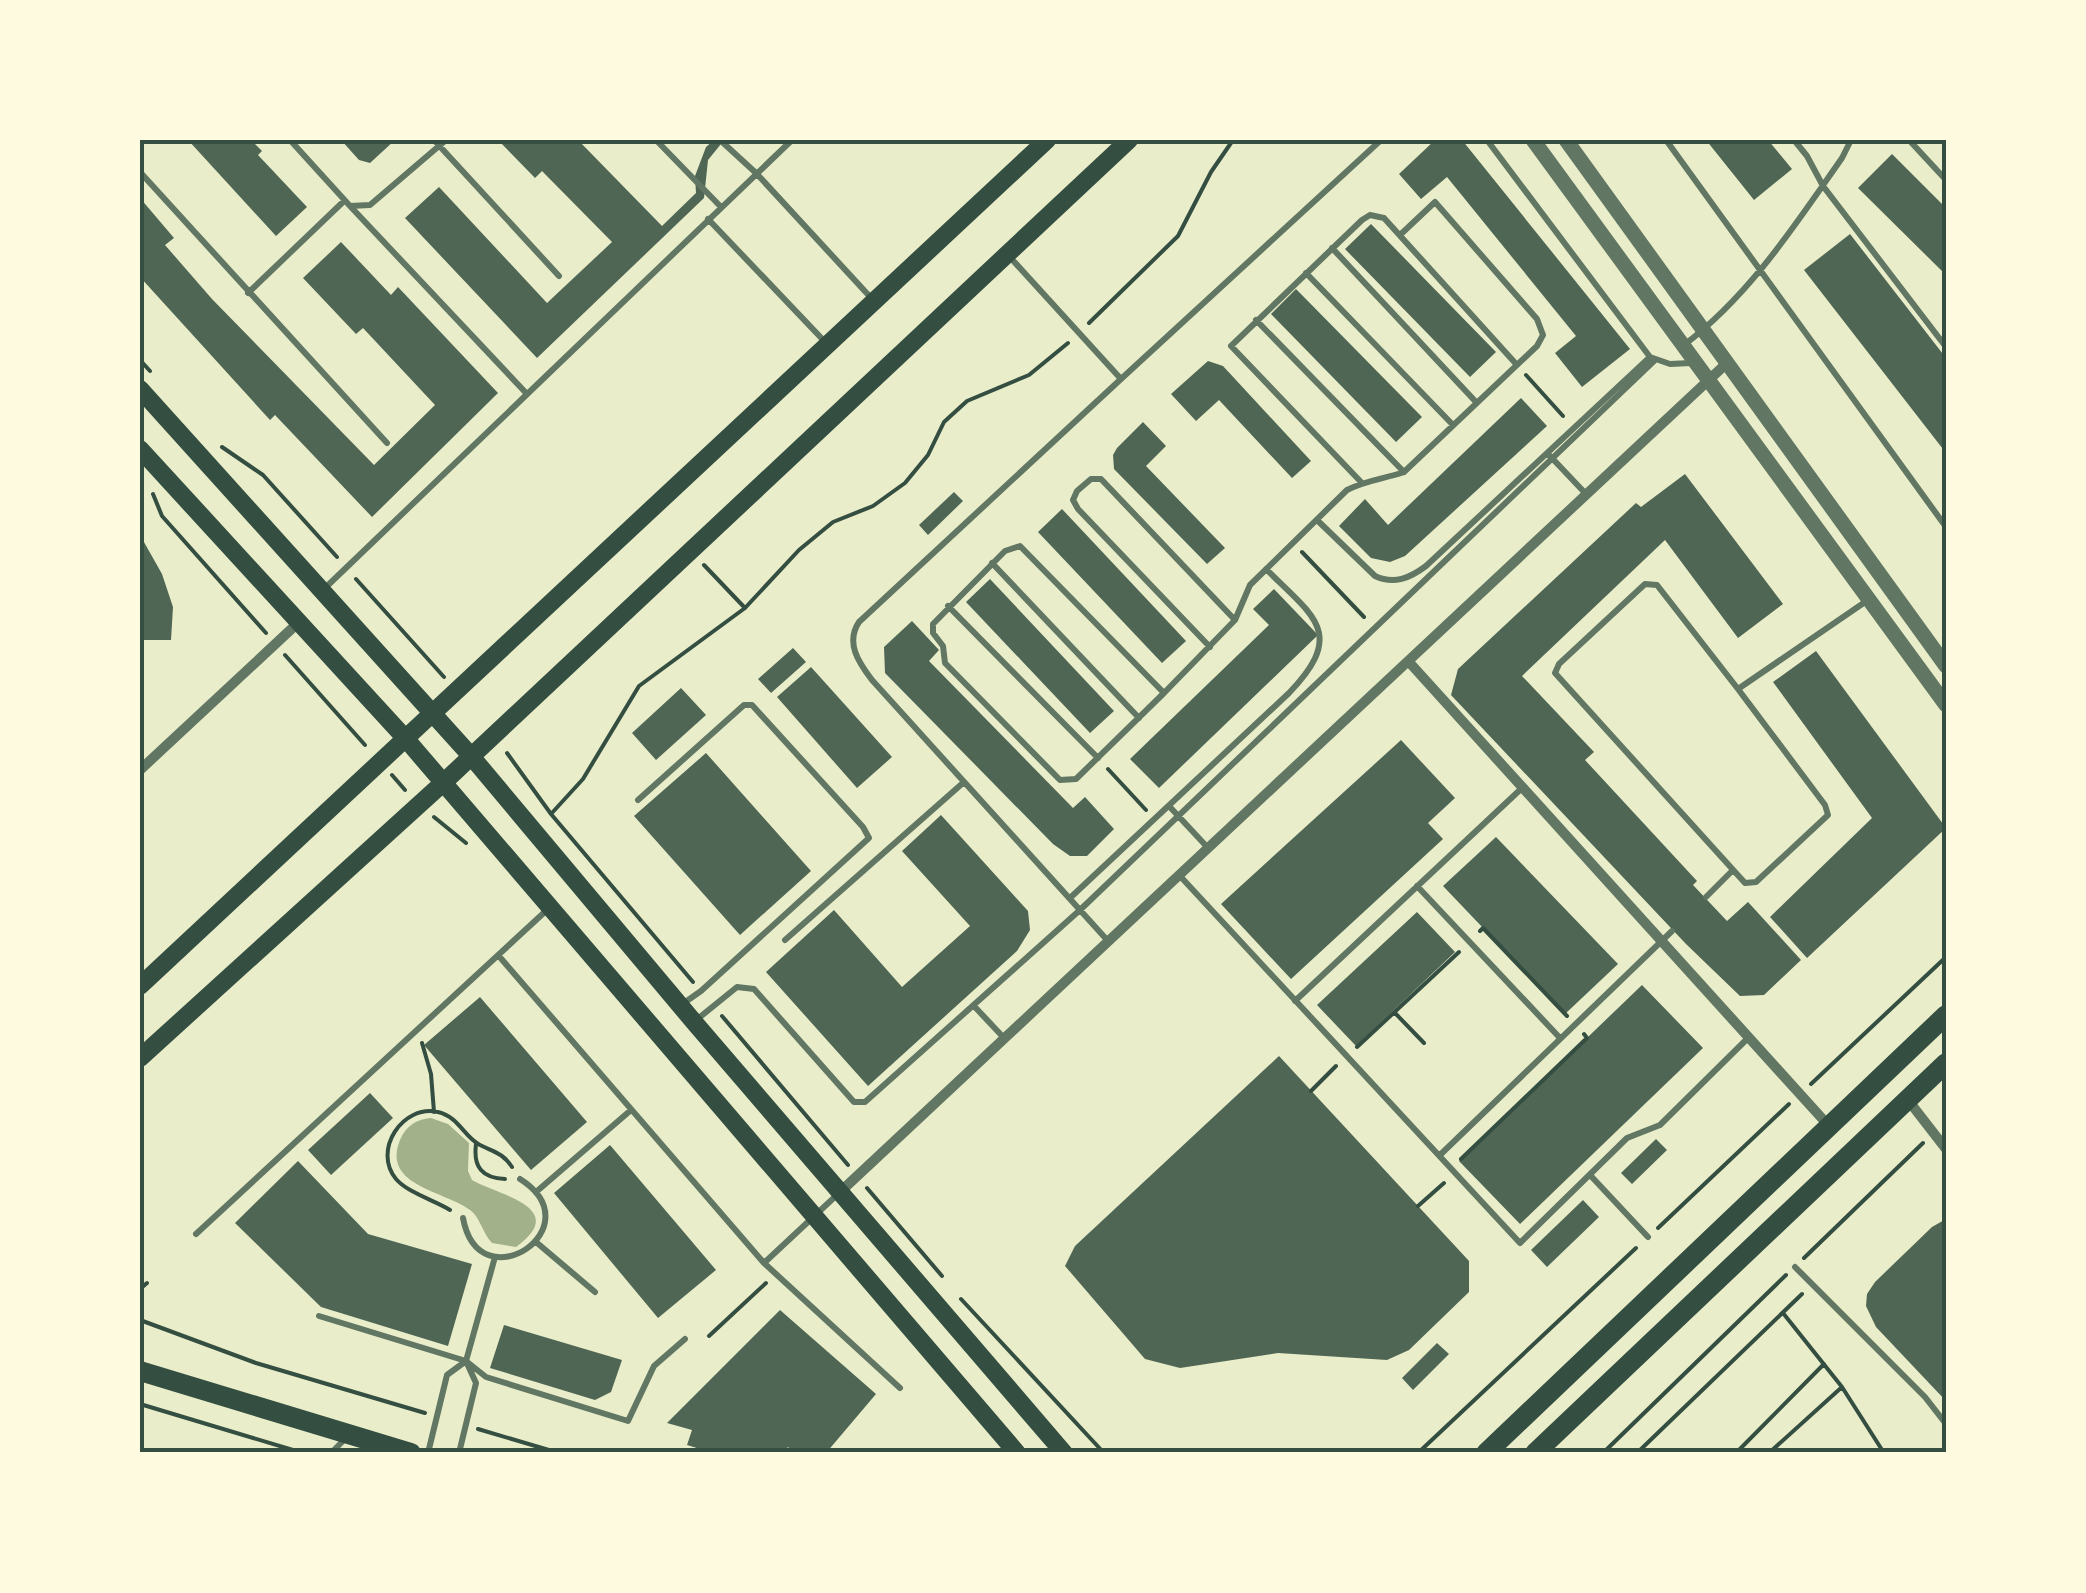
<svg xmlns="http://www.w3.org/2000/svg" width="2086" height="1593" font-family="Commissioner,sans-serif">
  <rect width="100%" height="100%" fill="#e9edc9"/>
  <path fill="#a3b18a" d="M431,1118L448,1124L469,1143L468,1171L472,1180C497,1195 571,1207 516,1247L492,1243C483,1234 480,1217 470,1210C445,1191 381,1186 400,1140C406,1126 416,1119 431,1118Z"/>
  <path fill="#4f6655" d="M188,140H251L262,151L258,155L307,207L276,236Z
    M341,140H395L370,163L359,160Z
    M498,140H578L662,226L696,193L695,176L706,147L714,140L733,142L721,144L708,160L704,198L537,358L405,218L439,187L547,303L612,242L542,171L535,178Z
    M1435,140H1462L1630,349L1582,387L1555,353L1576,336L1447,177L1421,199L1399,174Z
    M1706,140H1768L1792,169L1754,200Z
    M1892,154L1946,208V275L1858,188Z
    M140,198L174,238L165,245L212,299L374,465L435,405L363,328L356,334L303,278L341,242L391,295L398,287L498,393L372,517L275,415L270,420L140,277L143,264L140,261Z
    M1371,224L1496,352L1470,377L1345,249Z
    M1850,234L1946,358V453L1804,270Z
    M1296,289L1422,417L1396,442L1271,314Z
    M1208,361L1223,366L1311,461L1292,478L1219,400L1196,421L1171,394Z
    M1521,398L1547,426L1405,556L1390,562L1371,558L1339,526L1365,499L1388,525Z
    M1143,422L1166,446L1146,466L1225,548L1207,564L1114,469L1113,455L1117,448Z
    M1685,474L1783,604L1738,638L1665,540L1522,676L1594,752L1585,760L1697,881L1693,885L1727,921L1748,902L1801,960L1764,995L1740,996L1686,944L1451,695L1458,669L1636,503L1641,507Z
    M954,492L963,501L928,535L919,525Z
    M1062,509L1186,641L1162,663L1038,532Z
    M140,535L162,574L173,607L171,640H140Z
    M990,579L1114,711L1090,733L966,602Z
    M1274,589L1318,635L1159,788L1130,759L1269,625L1253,609Z
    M912,621L939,650L929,661L1073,808L1085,797L1114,829L1087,856H1070L1053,844L885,673L884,647Z
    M793,648L806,662L771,693L758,679Z
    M1816,651L1946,828L1807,958L1770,917L1872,818L1773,682Z
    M811,667L892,757L857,788L777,697Z
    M681,688L706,715L656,760L632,733Z
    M1401,740L1455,798L1428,823L1443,839L1291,979L1221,904Z
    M706,753L811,871L740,935L634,816Z
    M941,815L1028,911L1030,930L1017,951L868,1086L766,972L834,910L902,987L970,926L902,851Z
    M1496,837L1618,964L1565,1014L1443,886Z
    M1417,912L1455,952L1356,1046L1317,1005Z
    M1642,985L1703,1048L1520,1224L1459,1161Z
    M480,997L587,1122L531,1170L424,1045Z
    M1279,1056L1469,1261V1292L1409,1350L1387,1360L1278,1353L1180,1368L1145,1359L1065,1266L1075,1246Z
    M370,1093L393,1118L331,1175L308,1150Z
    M1656,1139L1667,1150L1632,1184L1621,1173Z
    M610,1145L716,1270L658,1318L554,1193Z
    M298,1161L368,1234L472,1264L448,1346L321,1307L235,1223Z
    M1583,1200L1599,1217L1547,1267L1531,1250Z
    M1946,1219V1401L1876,1327L1866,1306L1867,1294L1875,1282L1932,1227Z
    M780,1310L876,1394L826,1453H794L788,1447L783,1453H713L687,1445L692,1430L667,1423Z
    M504,1325L622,1360L611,1392L595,1400L490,1368Z
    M1437,1343L1449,1354L1413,1390L1402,1378Z"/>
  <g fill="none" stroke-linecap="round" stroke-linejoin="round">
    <path stroke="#344e41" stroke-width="4" d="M1089,323L1178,236L1211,172L1233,140
      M140,360L150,371
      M1526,375L1563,416
      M222,447L263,475L337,557
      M153,494L162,516L266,633
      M1302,552L1364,617
      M704,565L745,608
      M356,579L444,677
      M285,655L365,745
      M507,753L551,814L693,982
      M1108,769L1146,810
      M392,775L405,790
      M551,814L583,779L639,686L745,608L799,550L833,522L873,506L905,483L928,455L944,422L967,401L1029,375L1068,343
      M434,817L466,843
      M1480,931L1483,928L1567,1016
      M1395,1013L1424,1043
      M722,1016L848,1165
      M422,1043L431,1074L434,1112
      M1357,1047L1459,952
      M1811,1084L1946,957
      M1311,1091L1336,1066
      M476,1144C473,1167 482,1178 505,1179
      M1461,1159L1587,1038L1584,1034
      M867,1188L942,1276
      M1418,1206L1444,1183
      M450,1210C434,1200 408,1193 396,1179C372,1150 403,1104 438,1112C459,1117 464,1137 480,1145C494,1152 503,1153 512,1167
      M1658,1228L1789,1104
      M1804,1258L1923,1143
      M140,1289L147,1283
      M961,1299L1104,1453
      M1783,1313L1842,1387L1884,1453
      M140,1320L256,1363L425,1413
      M709,1336L766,1283
      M140,1404L303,1453
      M478,1429L559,1453
      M1418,1453L1636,1248
      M1603,1453L1786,1275
      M1637,1453L1802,1294
      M1736,1453L1824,1364
      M1769,1453L1842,1387"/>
    <path stroke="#617663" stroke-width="6" d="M290,140L350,206L370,205L446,140
      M434,140L559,276
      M656,140L721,207
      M720,140L756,173L873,300
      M1487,140L1650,357L1670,364L1691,363
      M1666,140L1946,527
      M1794,140L1807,156L1823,186L1946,347
      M1909,140L1946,180
      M140,172L387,443
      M350,206L527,394
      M708,219L827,344
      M1332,248L1476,402
      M1008,255L1121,379L1381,140
      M1306,273L1453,425
      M248,293L344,201
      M1256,320L1404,472
      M1684,345C1750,295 1795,225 1842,158L1851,140
      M1550,456L1586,494
      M1361,482L1231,346L1362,220L1370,215L1384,218L1517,365
      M1317,520L1375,576C1394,585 1410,578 1426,566L1650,357
      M992,563L1139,718
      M324,589L792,140
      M948,606L1098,758
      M1210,647L1078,509L1073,500L1077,491L1091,479H1101L1235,620
      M1738,689L1825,805L1828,815L1756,882L1745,883L1555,673L1559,664L1645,584L1657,585L1738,689L1868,600
      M1164,693L1020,546L1005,551L933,624V633L943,646L945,663L1060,780L1076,779L1164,693L1235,620L1250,585L1347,490C1366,480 1384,479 1404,472L1537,346L1543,335L1537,319L1435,202L1400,235
      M638,800L744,705H752L863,827L869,838L701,991L681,1005
      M1169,806L1209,849
      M1180,876L1520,1243L1627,1138L1660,1125L1748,1038
      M1417,886L1560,1038
      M1706,897L1733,870
      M1070,898L1289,693C1347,633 1313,616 1266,569
      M785,940L964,782
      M1108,941L872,680C859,663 845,643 859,622L1121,379
      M498,955L764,1263L900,1388
      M1295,1001L1522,788
      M974,1006L1004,1038
      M695,1021L737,987L754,989L854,1102H865L1080,910L1655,360
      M1440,1155L1672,931
      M1590,1175L1648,1237
      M536,1192L631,1110
      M463,1218C479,1305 596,1227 520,1179
      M196,1234L548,909
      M536,1242L595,1292
      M764,1263L839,1193
      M1795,1267L1925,1397L1946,1424
      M319,1316L466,1361L486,1377L628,1421L654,1366L685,1339
      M466,1361L495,1257
      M331,1453L344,1440
      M428,1453L447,1375L466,1361L476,1383L459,1453"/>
    <path stroke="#617663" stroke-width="10" d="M1409,662L1828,1125
      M140,770L300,621
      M1908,1100L1946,1149
      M839,1193L1728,362"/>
    <path stroke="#617663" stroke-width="15" d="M1533,140L1946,705
      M1566,140L1946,666"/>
    <path stroke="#344e41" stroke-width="18" d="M140,389L471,756L694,1022L1064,1453
      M140,449L406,739L1017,1453
      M140,986L1047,140
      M140,1058L444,782L1129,140"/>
    <path stroke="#344e41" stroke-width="20" d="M140,1371L411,1453
      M1486,1453L1946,1015
      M1535,1453L1946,1063"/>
  </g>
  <rect width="2086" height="1593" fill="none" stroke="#fefae0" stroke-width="285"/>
  <rect x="142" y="142" width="1802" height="1308" fill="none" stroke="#344e41" stroke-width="4"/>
</svg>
